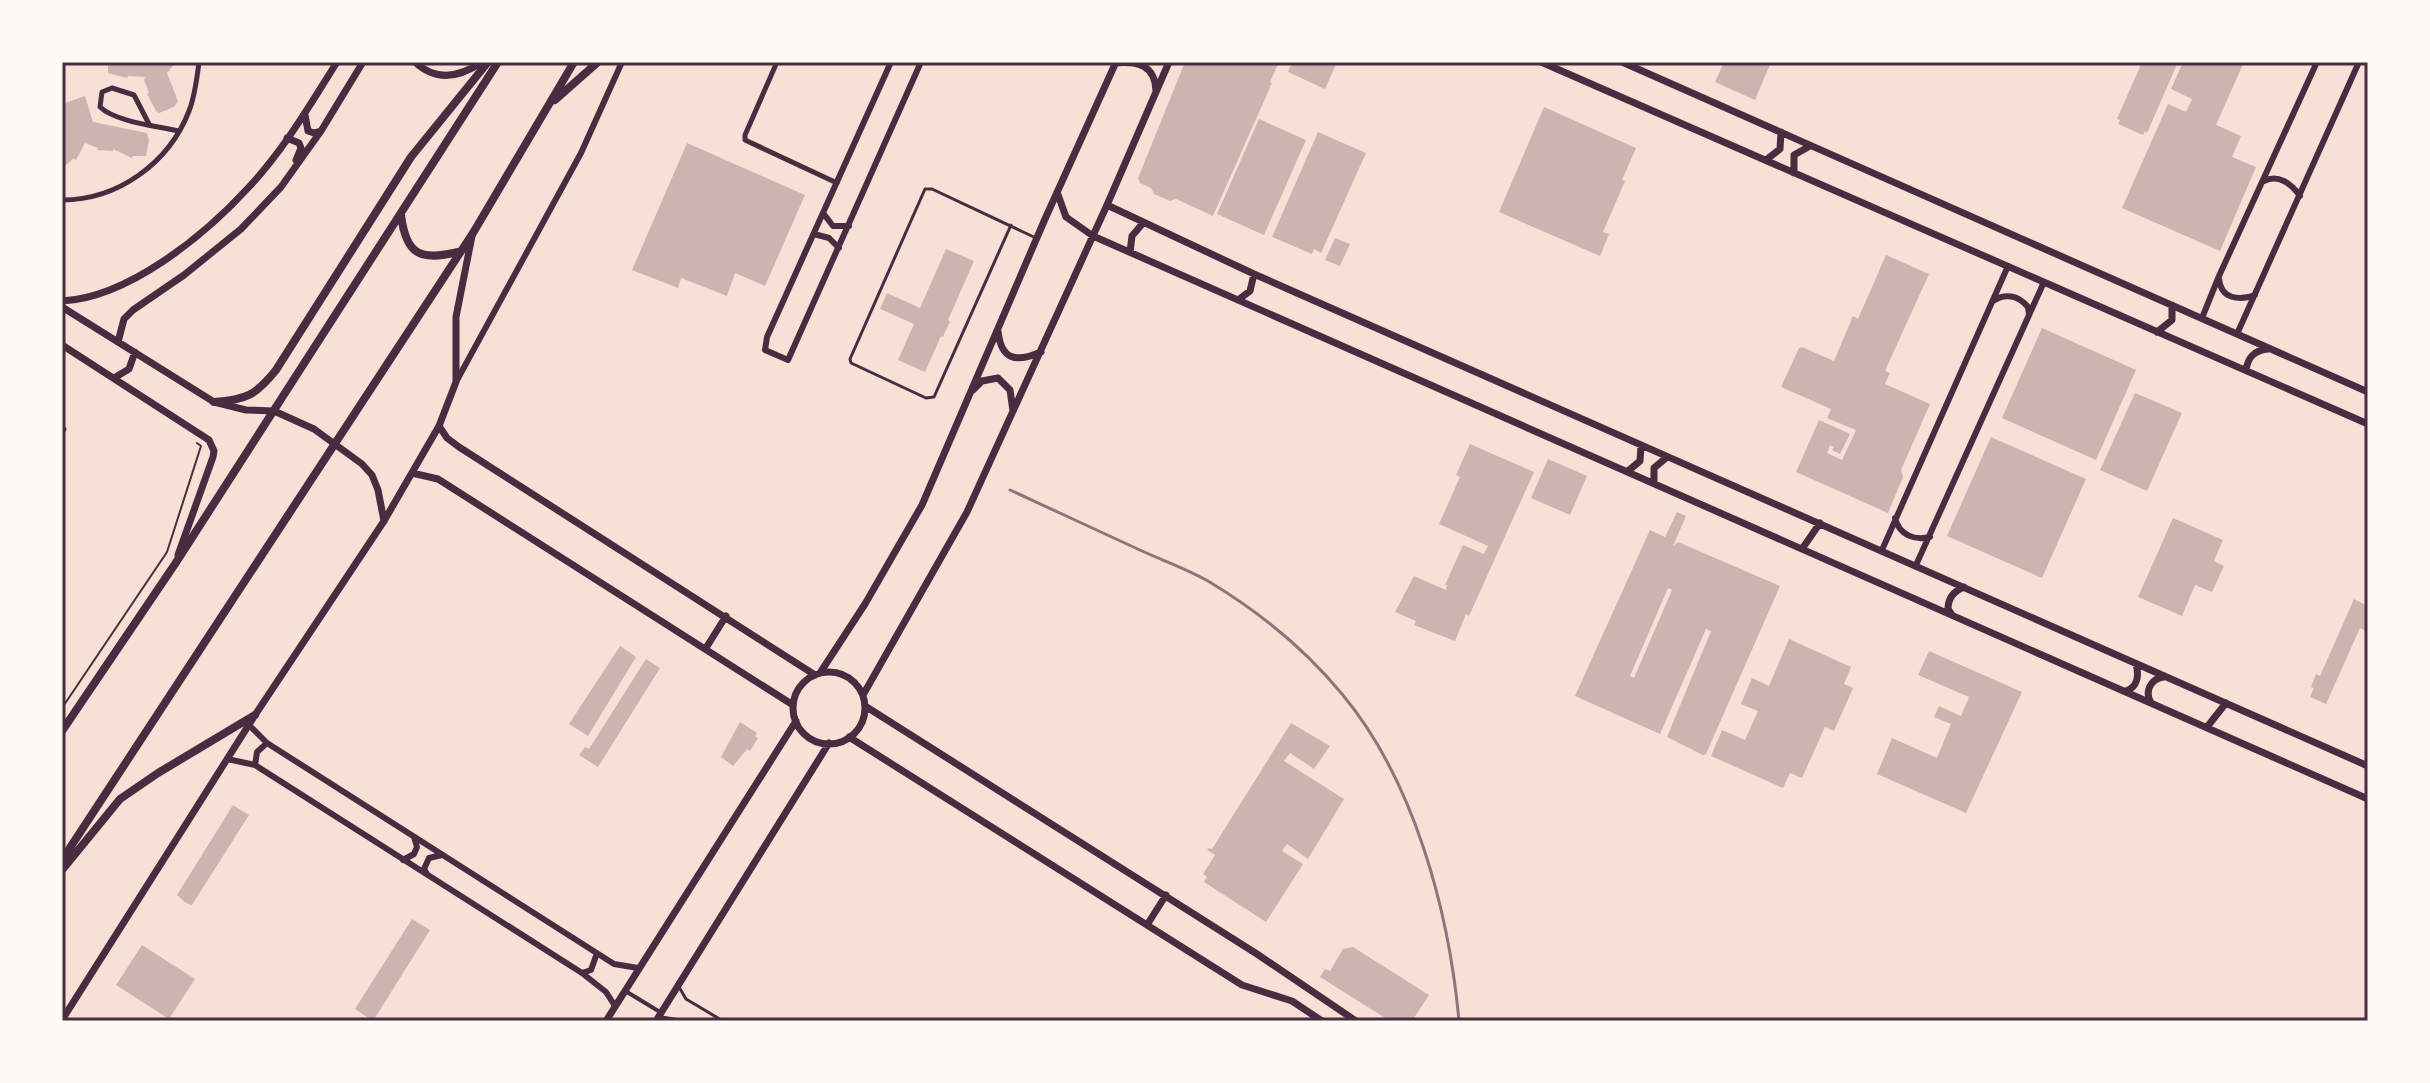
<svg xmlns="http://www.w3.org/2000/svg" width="2430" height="1083" font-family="Overpass,sans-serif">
  <rect width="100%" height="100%" fill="#f7e1d7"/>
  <path fill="#ccb4b1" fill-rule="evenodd" d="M108,62H176L167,73L178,101L174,107L159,113L156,111L147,94L149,93L144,80L145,77L128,76L127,78L108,73Z
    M1185,62H1279L1270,82L1272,83L1213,216L1176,199L1170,201L1154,194L1151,188L1140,183L1138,178Z
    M1292,62H1337L1325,89L1288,72Z
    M1724,62H1771L1755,100L1715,82Z
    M2142,62H2178L2147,133L2145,131L2143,135L2118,124L2120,120L2117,119Z
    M2183,62H2244L2216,125L2241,136L2232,157L2256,167L2220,251L2122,208L2168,104L2186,112L2192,99L2171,89Z
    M85,96L93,122L147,133L149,140L146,156H133L132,158L113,149V151L97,150L98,148L85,143L76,160L74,158L62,169V135L65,131L62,121V104Z
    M1544,107L1636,148L1622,180L1625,181L1603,232L1609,234L1600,256L1499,212Z
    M1259,119L1306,140L1264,235L1217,214Z
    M1318,132L1366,153L1321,253L1314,249L1312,254L1272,237Z
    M687,143L805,195L765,286L735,273L727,296L681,278L678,288L632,270Z
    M1335,238L1350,244L1340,266L1325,260Z
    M946,249L974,261L948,320L950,322L945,332L943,337L941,336L925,372L898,360L914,324L880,309L887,293L920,308Z
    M1886,255L1929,274L1885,371L1890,373L1885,384L1930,404L1901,470L1903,477L1888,513L1796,472L1819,420L1850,434L1840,454L1832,450L1834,447L1830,445L1827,453L1842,460L1856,430L1827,418L1831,409L1781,387L1799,348L1802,347L1834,361L1853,316L1858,319Z
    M2042,328L2136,370L2096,460L2002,418Z
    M2135,393L2182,413L2147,491L2100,470Z
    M1991,437L2086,479L2042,578L1947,536Z
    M1470,444L1534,472L1469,616L1466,614L1455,641L1414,625L1416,621L1395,612L1414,576L1446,590L1447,585H1445L1463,545L1484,554L1488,546L1439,524L1460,477L1456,475Z
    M1548,459L1587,476L1570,515L1531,498Z
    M1677,512L1686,516L1673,546L1678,542L1780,586L1706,754L1703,755L1667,737L1711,631L1706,629L1660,734L1575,696L1650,530L1665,537ZM1668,588L1672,590L1634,678L1630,676Z
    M2173,518L2223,540L2214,561L2224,566L2212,592L2195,585L2182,616L2138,597Z
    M2354,599L2368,606V626L2366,631L2360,628L2326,704L2310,697L2314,688L2311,687L2316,674L2320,676Z
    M1789,639L1851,667L1844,684L1853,688L1834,731L1825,727L1802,778L1790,773L1783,788L1711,756L1722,730L1745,740L1758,711L1741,704L1752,678L1769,686Z
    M620,646L636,657L588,736L569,724Z
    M1929,651L2022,692L1966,813L1877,774L1892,738L1937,758L1951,724L1934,717L1939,706L1961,716L1969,697L1918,675Z
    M646,659L660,668L598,767L579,755L585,747L589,749Z
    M740,722L757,733L755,736L758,738L750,751L747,749L733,766L721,757Z
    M1291,723L1330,746L1314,769L1290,753L1284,761L1344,799L1308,859L1287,844L1282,851L1303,864L1266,922L1204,882L1207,877L1203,874L1215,855L1207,850L1209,848L1212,849Z
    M233,805L249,815L192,905L186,903L177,895Z
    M412,919L430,930L373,1021L355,1009Z
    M142,945L195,979L169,1019L116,985Z
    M1353,947L1429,995L1412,1021H1390L1320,977L1325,969L1330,971L1343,949Z"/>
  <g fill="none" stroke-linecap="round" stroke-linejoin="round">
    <path stroke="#4a2c40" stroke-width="2" d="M62,708L167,552L201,446L197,443"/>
    <path stroke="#4a2c40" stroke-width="3" d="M1011,225L934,397L926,398L851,363L850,359L925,189H932L1036,238
      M679,987L686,999L723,1021
      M662,1017L686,1021"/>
    <path stroke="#4a2c40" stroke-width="4" d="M627,992L660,1012"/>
    <path stroke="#4a2c40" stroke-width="5" d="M777,62L745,135V140L837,183
      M149,124L134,95L112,88L102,92L100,107C116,122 157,126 178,131
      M62,200C118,200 169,163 189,111C195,96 197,78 199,62
      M62,432L64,429"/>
    <path stroke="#4a2c40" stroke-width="6" d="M891,62L767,337L765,350L788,360L921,62
      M2264,181C2278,174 2291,183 2300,196
      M823,213L833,226H849
      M814,234L829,238L839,248
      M2219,279C2221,299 2239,301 2255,295
      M1993,301C2005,293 2018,295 2028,307L2029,315
      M2202,318L2219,276L2317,62
      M2237,334L2359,62
      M456,382L581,153L622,62
      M1895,518C1899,535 1915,541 1930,537
      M1882,550L2008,266
      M1916,565L2044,282
      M249,725L267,743L614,964L638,968
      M227,759L255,765L582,973L606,992L615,1006
      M255,765L257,752L267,743
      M403,860L414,854L417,847L414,837
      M427,874L424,869L429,858L442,855
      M582,973L591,970L597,953"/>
    <path stroke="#4a2c40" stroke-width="7" d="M415,62C436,82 460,77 482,62
      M1541,62L2368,424
      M1622,62L2368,392
      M1115,63C1138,61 1155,65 1156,91
      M305,115L308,131L314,133L321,131
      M287,138L299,143L301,148L296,160
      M1766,160L1780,149L1781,132
      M1794,173V155L1810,146
      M1057,192L1066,217L1093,236L2368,799
      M1107,205L1254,274L2368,766
      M1130,252L1132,236L1143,223
      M1238,300L1250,291L1254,274
      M62,301C128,298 205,235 248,188C283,151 310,105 337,62
      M62,307L214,402L246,410L274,411L314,429L362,464L372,475L378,490L384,521
      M998,331C1001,360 1016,363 1041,352
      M2157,332L2172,320V305
      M118,342L124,319L133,310L184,275L241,229L281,187L321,131L363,62
      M62,345L209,440L214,451L213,457L178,555
      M2246,370C2248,357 2254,351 2267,349
      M114,378L129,369L135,352
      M973,390L982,381L998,378L1010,390L1013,411
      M439,426L447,438L459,447L815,675
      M1628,471L1640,461L1641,445
      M412,473L438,479L793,705
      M1654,482V468L1667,457
      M1802,549L1820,523
      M1952,615L1948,609C1948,598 1954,591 1964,587
      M706,648L726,616
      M793 708a36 36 0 1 1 72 0a36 36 0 1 1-72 0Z
      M820,673L865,604L922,505L1045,219L1116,62
      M2126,691C2138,687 2139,675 2136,664
      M863,695L967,512L1107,205L1169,62
      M2151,703C2144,691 2151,679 2163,677
      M865,706L1257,954L1356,1021
      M2207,727L2226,703
      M849,737L1242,985L1292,1001L1322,1021
      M1147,925L1166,895
      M62,1020L255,715L384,521L439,426L456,382V317L472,236
      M606,1021L796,721
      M656,1021L829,743"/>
    <path stroke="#4a2c40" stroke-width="8" d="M555,100L598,62
      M401,215C406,255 420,261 458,252
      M214,402C246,400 256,395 276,370L411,157L488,62
      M62,731L175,564L498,62
      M62,860L473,233L574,62
      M62,870L120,799L158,773L255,715"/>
    <path stroke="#8f747c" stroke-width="3" d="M1010,490C1054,510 1098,531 1142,551C1164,561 1187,569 1208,581C1258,611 1305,649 1342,694C1414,780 1449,911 1459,1021"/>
  </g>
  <rect width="2430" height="1083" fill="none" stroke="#fffaf5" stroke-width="128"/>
  <rect x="64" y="64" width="2302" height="955" fill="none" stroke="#4a2c40" stroke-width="3"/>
</svg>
